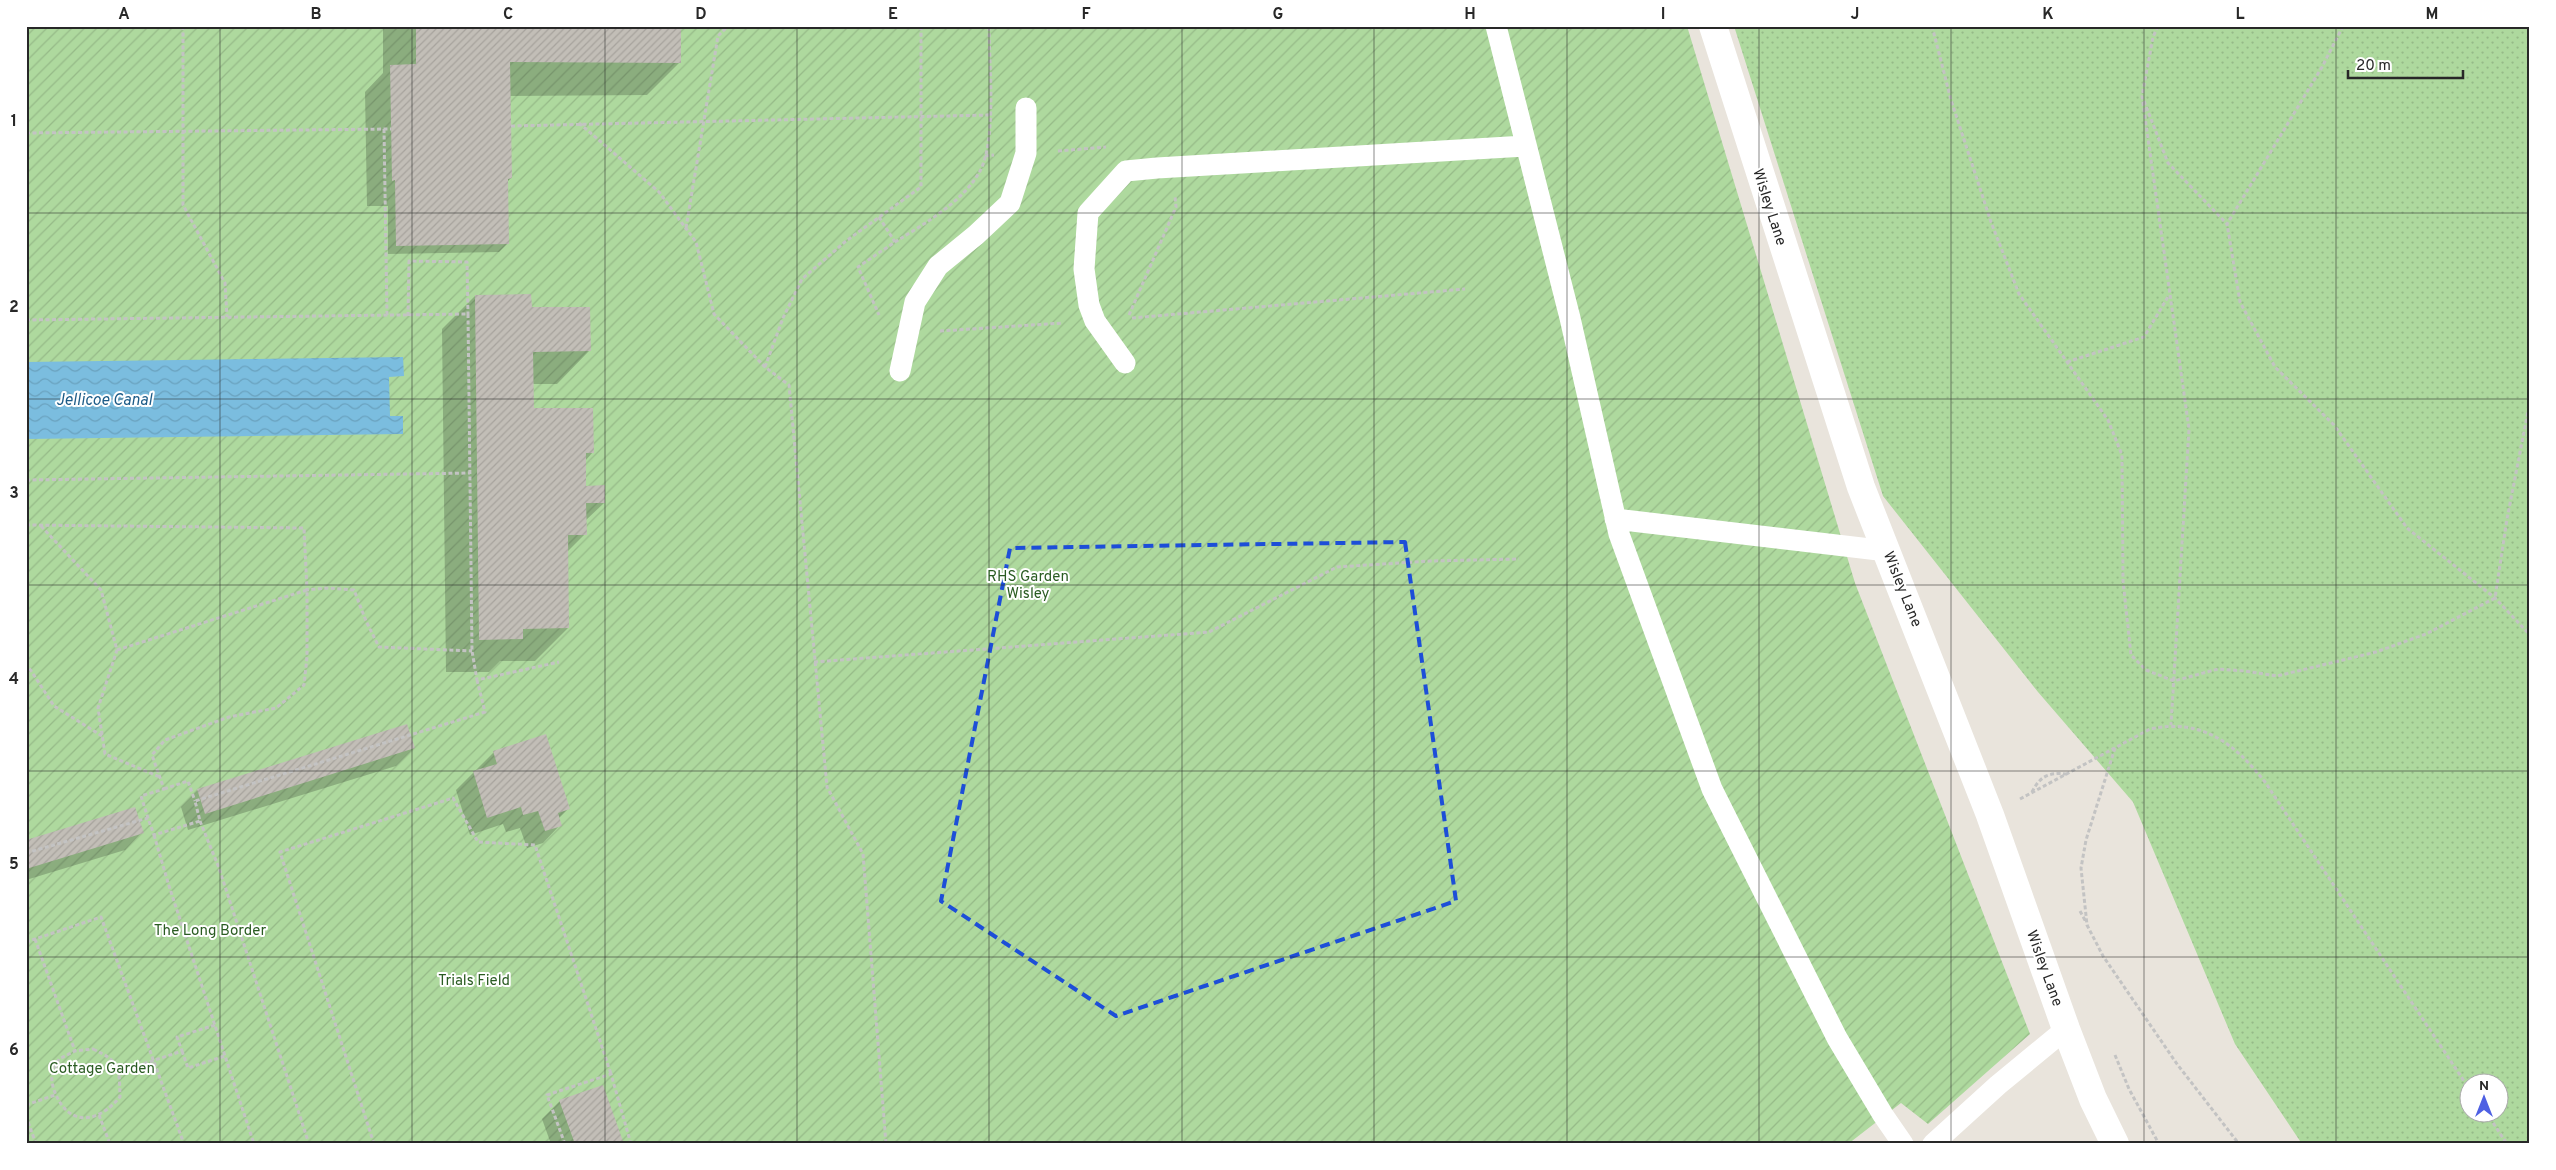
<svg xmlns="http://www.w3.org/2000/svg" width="2556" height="1170" font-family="Overpass,sans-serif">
  <defs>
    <pattern id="park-dots" width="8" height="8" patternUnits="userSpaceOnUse" patternTransform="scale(1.25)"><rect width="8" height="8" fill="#aed99e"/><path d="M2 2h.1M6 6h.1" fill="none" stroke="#96ba88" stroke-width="1.8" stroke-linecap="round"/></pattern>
    <pattern id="garden-furrows" width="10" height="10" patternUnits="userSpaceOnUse" patternTransform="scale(1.25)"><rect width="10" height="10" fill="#aed99e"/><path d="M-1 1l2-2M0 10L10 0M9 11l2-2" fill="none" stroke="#96ba88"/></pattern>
    <pattern id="water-waves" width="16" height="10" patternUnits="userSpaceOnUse" patternTransform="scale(1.25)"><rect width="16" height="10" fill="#7bbddf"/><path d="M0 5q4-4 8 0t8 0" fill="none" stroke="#6aa2bf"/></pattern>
    <pattern id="building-hatch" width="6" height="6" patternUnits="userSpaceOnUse" patternTransform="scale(1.25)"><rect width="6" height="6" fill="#c2beb7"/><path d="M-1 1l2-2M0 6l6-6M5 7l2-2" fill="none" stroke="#a7a39d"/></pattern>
  </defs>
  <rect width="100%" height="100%" fill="#e9e4dc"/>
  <path fill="url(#park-dots)" fill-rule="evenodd" d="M1734,26H2530V1144H2302L2235,1044L2133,802L2038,692L1883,496ZM2468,1082H2498V1112H2468Z"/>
  <path fill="url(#garden-furrows)" d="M26,26H1687L1855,583L2030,1034L1928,1124L1901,1103L1848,1144H26Z"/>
  <path fill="url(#water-waves)" d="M403,357L404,376L389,377L390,416H403V434L26,439V362Z"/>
  <path fill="#0003" d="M383,26H679L680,62L647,95L510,96L511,178L507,182V244L499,252L388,254V206H367L365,92L383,73Z
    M475,296L531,309L589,351L557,384H532L533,410L593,452L585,461V487L604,503L585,521V534L567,552L568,628L535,661H500L489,672H446L442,329Z
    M414,748L396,766L188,830L181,807L198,790Z
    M494,752L568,809L558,819L560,825L543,843L527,848L520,828L506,832L503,824L470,835L456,790Z
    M142,832L125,850L26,880V842Z
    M560,1101L622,1144H551L542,1119Z"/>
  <path fill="url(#building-hatch)" d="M416,26H681V63L510,62L512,178L508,179L509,244L396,246L395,180L392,181L390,65L416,64Z
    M531,294L532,307H590L591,351L533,352L534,408H593L594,453H586V486L605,485V503H586L587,535H568L569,628L523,629V639L479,640L475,295Z
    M407,724L415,748L205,814L197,789Z
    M546,734L570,809L558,813L562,826L545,831L538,811L523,815L521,807L487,818L473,771L497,764L493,751Z
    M135,807L144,833L26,869V840Z
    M603,1085L624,1144H575L559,1100Z"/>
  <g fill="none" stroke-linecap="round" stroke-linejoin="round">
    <path stroke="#c3c3c3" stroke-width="3" stroke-dasharray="4 2.5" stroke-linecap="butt" d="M183,26V205L225,283L227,317
      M1932,26L1951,100L1991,222L2019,294L2108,420L2122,455L2123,581L2131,655L2146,670L2174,681L2218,669L2245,671L2277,676L2376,652L2426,634L2495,598L2507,519L2530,401
      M2158,26L2153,37L2142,96L2189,429L2171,725
      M2343,26L2322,67L2227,224L2240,302L2275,367L2334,425L2407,528L2495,598L2530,635
      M2144,101L2168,163L2227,224
      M579,123L659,192L696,242L714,314L765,367L789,385L827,787L863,854L886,1144
      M511,126L990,115
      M384,129L387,316
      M26,133L391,129
      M1058,151L1106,147
      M985,156L994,155
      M879,217L895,242L858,267L879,315
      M686,228L718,36L728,26
      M895,242C924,224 963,202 980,171C997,139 989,63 989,26
      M1129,315L1176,207L1175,196
      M408,316L409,261L467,262L468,314
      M1132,318L1465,289
      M26,320L468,314L472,651L477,680L559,662
      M940,331L1063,323
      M2067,362L2144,337L2169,295
      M765,367L783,318L802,279L846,241L921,187V26
      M26,480L470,473
      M26,525L304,528L307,590L326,588L354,590L366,621L379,647L472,651
      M41,526L101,590L117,650L98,708L105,754L160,777
      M117,650L307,590V657L304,685L276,708L229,717L165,740L152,755L164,789L141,796L148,818
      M814,662L1209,632L1337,567L1430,561L1519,559
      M26,663L54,706L102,736
      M2115,748L2086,840L2081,868L2087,925L2103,956L2177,1064L2239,1144
      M164,789L188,781L195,801
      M2032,792C2040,776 2049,772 2067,774
      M2020,799L2150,729C2202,718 2234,743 2265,782L2468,1087
      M200,821L219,868L309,1144
      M154,835L169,886L254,1144
      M26,853L148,818L154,835L200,821L195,801L485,712L477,680
      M2080,911L2086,922
      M35,939L75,1051
      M26,942L101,917L184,1144
      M93,1049C121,1062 119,1068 120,1097C102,1119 74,1129 58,1099C55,1094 51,1083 52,1077C53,1071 57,1064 59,1059L75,1051Z
      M182,1051L188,1068L225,1056
      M2115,1055L2129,1089L2159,1144
      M119,1072L182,1051L177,1037L215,1025
      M26,1105L55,1095
      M2486,1112L2507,1144
      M99,1115L110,1144
      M26,1116L36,1144
      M374,1144L280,852L453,798L478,842L535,845L611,1074
      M565,1144L547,1095L611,1074L631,1144"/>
    <path stroke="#fff" stroke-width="21" d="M1496,26L1570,318L1619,534L1712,789L1837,1038L1883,1115L1903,1144
      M1125,363L1095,321L1089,305L1084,269L1088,213L1126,171L1157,168L1525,146
      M900,371L915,302L938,266L976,235L1010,203L1026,153V108
      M1615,519L1887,551
      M1933,1144L1998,1085L2066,1029"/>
    <path stroke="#fff" stroke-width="28" d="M1713,26L1861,487L1990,815L2066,1029L2093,1099L2115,1144"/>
  </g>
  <path fill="none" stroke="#1d4ed8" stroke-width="4" stroke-dasharray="10 6" stroke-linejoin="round" d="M1405,542L1456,901L1116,1016L941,901L1010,548Z"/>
  <path fill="none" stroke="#282828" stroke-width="1" stroke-opacity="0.55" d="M220,26V1144M412,26V1144M605,26V1144M797,26V1144M989,26V1144M1182,26V1144M1374,26V1144M1567,26V1144M1759,26V1144M1951,26V1144M2144,26V1144M2336,26V1144M26,213H2530M26,399H2530M26,585H2530M26,771H2530M26,957H2530"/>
  <g text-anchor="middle" stroke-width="4" stroke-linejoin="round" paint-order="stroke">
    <g font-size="15" fill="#282828" stroke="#fff">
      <text transform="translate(1770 207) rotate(72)" y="5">Wisley Lane</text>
      <text transform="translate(1903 589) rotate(68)" y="5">Wisley Lane</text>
      <text transform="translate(2045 968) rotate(70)" y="5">Wisley Lane</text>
    </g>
    <g font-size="15" fill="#2a5c22" stroke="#fff">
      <text x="1028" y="581">RHS Garden<tspan x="1028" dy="17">Wisley</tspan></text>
      <text x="210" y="935">The Long Border</text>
      <text x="474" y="985">Trials Field</text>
      <text x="102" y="1073">Cottage Garden</text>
    </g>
    <g font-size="16" font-style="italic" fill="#1d5c88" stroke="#fff">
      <text x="104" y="405">Jellicoe Canal</text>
    </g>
  </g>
  <rect width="2556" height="1170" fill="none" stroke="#ffffff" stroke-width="55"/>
  <g transform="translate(2484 1098)"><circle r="24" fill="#ffffff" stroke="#a9a9a9"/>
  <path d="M0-4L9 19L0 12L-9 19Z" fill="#4e60e3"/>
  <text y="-8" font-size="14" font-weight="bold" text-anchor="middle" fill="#282828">N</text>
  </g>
  <path d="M2348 70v8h115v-8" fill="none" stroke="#282828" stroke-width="2.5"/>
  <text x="2356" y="70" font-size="15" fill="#282828" stroke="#ffffff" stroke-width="4" paint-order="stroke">20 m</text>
  <rect x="28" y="28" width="2500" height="1114" fill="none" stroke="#282828" stroke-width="2"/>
  <g font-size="16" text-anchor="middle" font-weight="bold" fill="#282828">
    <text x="124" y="19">A</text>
    <text x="316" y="19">B</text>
    <text x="508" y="19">C</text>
    <text x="701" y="19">D</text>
    <text x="893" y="19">E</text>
    <text x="1086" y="19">F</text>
    <text x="1278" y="19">G</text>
    <text x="1470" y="19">H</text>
    <text x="1663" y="19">I</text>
    <text x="1855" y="19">J</text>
    <text x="2048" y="19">K</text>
    <text x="2240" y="19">L</text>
    <text x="2432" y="19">M</text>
    <text x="14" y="126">1</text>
    <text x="14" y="312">2</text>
    <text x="14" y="498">3</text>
    <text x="14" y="684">4</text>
    <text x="14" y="869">5</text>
    <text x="14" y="1055">6</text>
  </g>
</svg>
